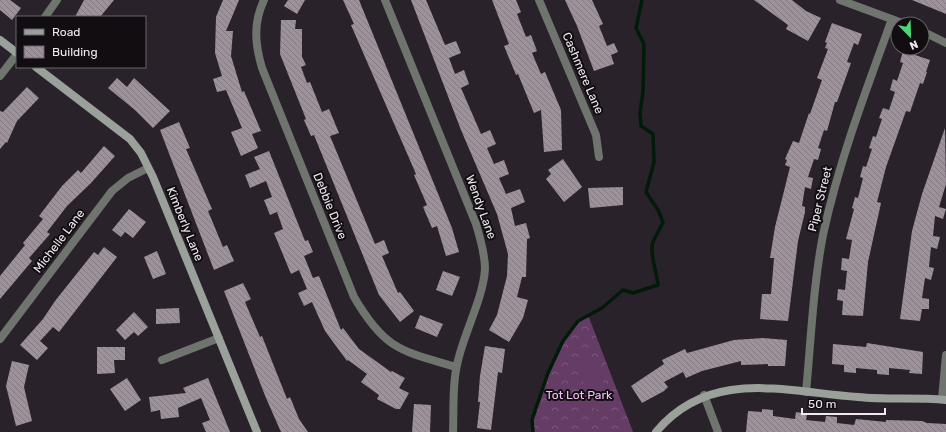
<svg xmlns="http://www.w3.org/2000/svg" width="946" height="432" font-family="Rubik,sans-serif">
  <defs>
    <pattern id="forest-crowns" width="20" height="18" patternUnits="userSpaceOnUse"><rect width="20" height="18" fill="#653c66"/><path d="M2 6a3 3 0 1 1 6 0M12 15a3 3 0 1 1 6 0" fill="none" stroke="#7b587c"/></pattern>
    <pattern id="building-back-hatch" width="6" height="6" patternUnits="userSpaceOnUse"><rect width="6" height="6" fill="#9d929c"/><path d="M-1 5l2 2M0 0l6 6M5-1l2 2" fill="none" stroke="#847b83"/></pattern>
  </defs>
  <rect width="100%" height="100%" fill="#2a222a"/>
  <path fill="url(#forest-crowns)" d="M588,315L633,432H533L532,420L548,373L563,341L578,321Z"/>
  <path fill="#653c66" d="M592,356L612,403L595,410L575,363Z"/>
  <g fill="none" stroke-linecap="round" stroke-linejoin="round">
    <path stroke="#021b08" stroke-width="3.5" d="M533,432L532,420L548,373L563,341L578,321L602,308L623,290L633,293L658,285C657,273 649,252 653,242C656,235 660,229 663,222L658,210L646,192L654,162L653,134L641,126L640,112L643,92L644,44L636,28L642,0"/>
  </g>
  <path fill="url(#building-back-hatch)" d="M0,0H10L21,8L12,20L0,10Z
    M84,0H114L100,17H75Z
    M223,0H239L226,31H233L231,56L242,92L244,91L261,131L252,134L258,148L241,156L231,132L242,128L226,90L217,92L213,79L222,76L215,53L216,17Z
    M288,0H305L297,14L284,6Z
    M343,0H359L452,228L459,252L446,256L437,226L432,228L423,207L427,205L414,175L416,174L351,25L354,24Z
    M411,0H426L445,45L456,41L461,53L449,58L455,74L464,70L469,84L461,88L481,134L490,130L496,144L487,148L494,164L504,160L509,174L499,178L506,194L520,189L525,202L511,208L515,226L526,223L530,238L527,239L526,277H522L517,297L528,300L523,318L509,342L489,330L497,315L507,276L508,254L497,214L461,130Z
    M492,0H516L521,12L517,14L526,37L531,35L537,51L532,53L541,74L545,72L561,110L562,150L544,152L541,110L534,113L518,74L516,75L504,46L509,44Z
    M565,0H592L603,24L599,26L607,46L614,43L618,52L611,55L614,64L594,71L577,26Z
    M754,0H792L806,11L821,18L808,41L786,29L788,25Z
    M913,0H946V14L912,0Z
    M281,20H296L295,29H302V57L306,65L301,67L307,83L310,82L322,112L329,109L339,133L330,136L375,244L384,240L389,253L382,256L398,293L400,292L414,311L400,322L379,295L314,135L311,136L304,120L306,119L280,54Z
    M832,23L862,34L858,45L854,43L847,62L851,63L837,102H835L827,131L824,130L818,148L821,149L818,160L814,159L808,177L813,178L811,189L805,187L802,206L805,207V212L798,241L788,321L760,319L762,294H771L774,258H770L775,227L790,167L785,165L787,160L785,159L793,141L799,143L809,113L810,114L822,80L817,78L828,49L825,48L827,43L825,42Z
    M903,51L930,60L926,72H927L923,84L920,83L910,112L906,111L886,167L877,202L881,203L868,262L863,316L842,315L843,301L837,300L838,289L845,290L847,271L841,270L842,258L849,259L852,240L846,239L854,209L852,208L855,197L858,198L863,178L860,177L863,166L866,167L872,149L869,148L873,136L876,137L882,119L879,118L883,108L889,110L895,92L890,90L893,79L897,81L903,63L900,62Z
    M117,78L127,87L134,78L170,111L153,128L135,110L108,88Z
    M27,87L39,98L17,121L7,143L6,142L0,149V111L3,112Z
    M179,122L190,148L186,149L212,209L208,211L223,247L227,245L234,261L214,270L160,130Z
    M945,128L946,184L939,207L946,209L943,219L935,216L933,236L940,237L937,249L931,247L929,267L934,268L931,280L925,278L922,298L929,299V309H922L920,321L900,319L912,231L922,194Z
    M104,146L115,156L91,183L67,206L47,232L50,234L29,258L32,261L0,299V276L25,245L23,243L43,219L39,216L62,186L78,170L81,173Z
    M269,151L305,241L308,240L313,252L304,256L313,278L319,276L341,330L343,328L359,349L391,372L392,371L405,378L399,388L409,393L400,409H396L377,399L379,395L361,382L367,374L348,360L347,361L325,331L312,302L304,306L298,293L307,289L299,270L291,274L274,233L283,229L277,212L270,215L264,200L272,197L266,181L250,188L245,175L260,169L254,157Z
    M563,159L582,187L564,202L546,179L551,174L548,170Z
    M623,187V205L590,208L588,188Z
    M129,209L146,222L133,238L125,232L121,237L112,230Z
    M104,247L117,257L59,332L53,327L40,341L48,348L37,360L20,345L43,319L55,301L94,252L98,255Z
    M157,251L166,274L153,279L144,257Z
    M443,271L460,277L452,296L436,290Z
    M243,283L251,299L245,302L260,337L262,336L287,399L290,397L299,419L308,432H281L266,398L224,291Z
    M179,308L180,323L156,324V309Z
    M134,312L148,327L138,336L134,332L125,340L116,330Z
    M420,315L443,324L437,337L415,328Z
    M763,338L787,340L785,366H768V364L741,365V361L702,371L686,378L683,372L664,382L668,387L664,391L642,403L631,386L664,364L662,360L685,349L687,353L734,340Z
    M867,343L923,352L922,374L909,373L910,370L889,368V375L877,374V370L856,368V373L844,372V365L832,364L833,344L866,347Z
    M485,346L505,349L502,373L498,372L491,430L477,428L480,402H478L480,376Z
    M97,347H125V360H114L115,373L97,374Z
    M12,361L29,365L24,387L32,421L16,426L6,386Z
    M127,378L141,400L125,411L110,389Z
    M208,378L230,432H206L202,423L210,420L201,398L178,408L179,417L161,419L160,410L151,412L149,397L186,393L183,388Z
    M414,404L431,405L430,432H412Z
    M762,409L773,410V416L795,419L796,412L807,414L806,420L825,422L826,416L837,417V423L854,425L856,419L886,422V420L922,421L927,423L946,424V432H746L748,411L762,412Z"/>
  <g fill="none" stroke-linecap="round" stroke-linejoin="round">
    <path stroke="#6f746f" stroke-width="8" d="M264,0C253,23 255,44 262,68L354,297C385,350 401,351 456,367
      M385,0L476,224C480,238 485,253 485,269C483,300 463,334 457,365C452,386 454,410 453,432
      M539,0L596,135L599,157
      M840,0L905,24
      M45,17L57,0
      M922,31L946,43
      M0,76L17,54
      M0,339L112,191L128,178L148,168
      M162,360L219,338
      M806,392C811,340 813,287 823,235C839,161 866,90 892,19
      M704,395L718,432
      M942,399L946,355"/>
    <path stroke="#99a19a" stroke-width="8" d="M0,40L17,53
      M36,67L130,139L141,153L153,177L257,432
      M656,432C710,367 785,392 858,397C887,400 917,397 946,400"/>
  </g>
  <g text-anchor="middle" stroke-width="4" stroke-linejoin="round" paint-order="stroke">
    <g font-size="12" fill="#f0eaf0" stroke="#110d11">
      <text transform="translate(583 73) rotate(67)" y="4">Cashmere Lane</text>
      <text transform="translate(820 199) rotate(-76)" y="4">Piper Street</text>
      <text transform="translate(330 206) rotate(68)" y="4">Debbie Drive</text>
      <text transform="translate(481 207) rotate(70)" y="4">Wendy Lane</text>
      <text transform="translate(185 224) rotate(68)" y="4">Kimberly Lane</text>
      <text transform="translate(59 241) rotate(-53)" y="4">Michelle Lane</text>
    </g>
    <g font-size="12" fill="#f6c0f6" stroke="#110d11">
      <text x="579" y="399">Tot Lot Park</text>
    </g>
  </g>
  <rect x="16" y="16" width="130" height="52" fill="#110d11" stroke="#6a656a"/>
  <rect x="24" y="29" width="20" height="6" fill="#99a19a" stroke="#6a656a"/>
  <text x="52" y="36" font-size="12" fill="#f0eaf0">Road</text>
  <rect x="24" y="46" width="20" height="12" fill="url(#building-back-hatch)" stroke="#6a656a"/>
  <text x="52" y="56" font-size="12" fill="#f0eaf0">Building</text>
  <g transform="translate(910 36) rotate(157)"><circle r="19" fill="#110d11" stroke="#6a656a"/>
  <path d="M0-3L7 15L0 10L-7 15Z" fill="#4ed675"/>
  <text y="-6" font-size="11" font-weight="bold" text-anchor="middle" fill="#f0eaf0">N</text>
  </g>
  <path d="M802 408v6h83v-6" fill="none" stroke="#f0eaf0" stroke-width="2"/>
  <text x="808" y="408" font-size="12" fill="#f0eaf0" stroke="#110d11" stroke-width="3" paint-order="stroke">50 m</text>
</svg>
